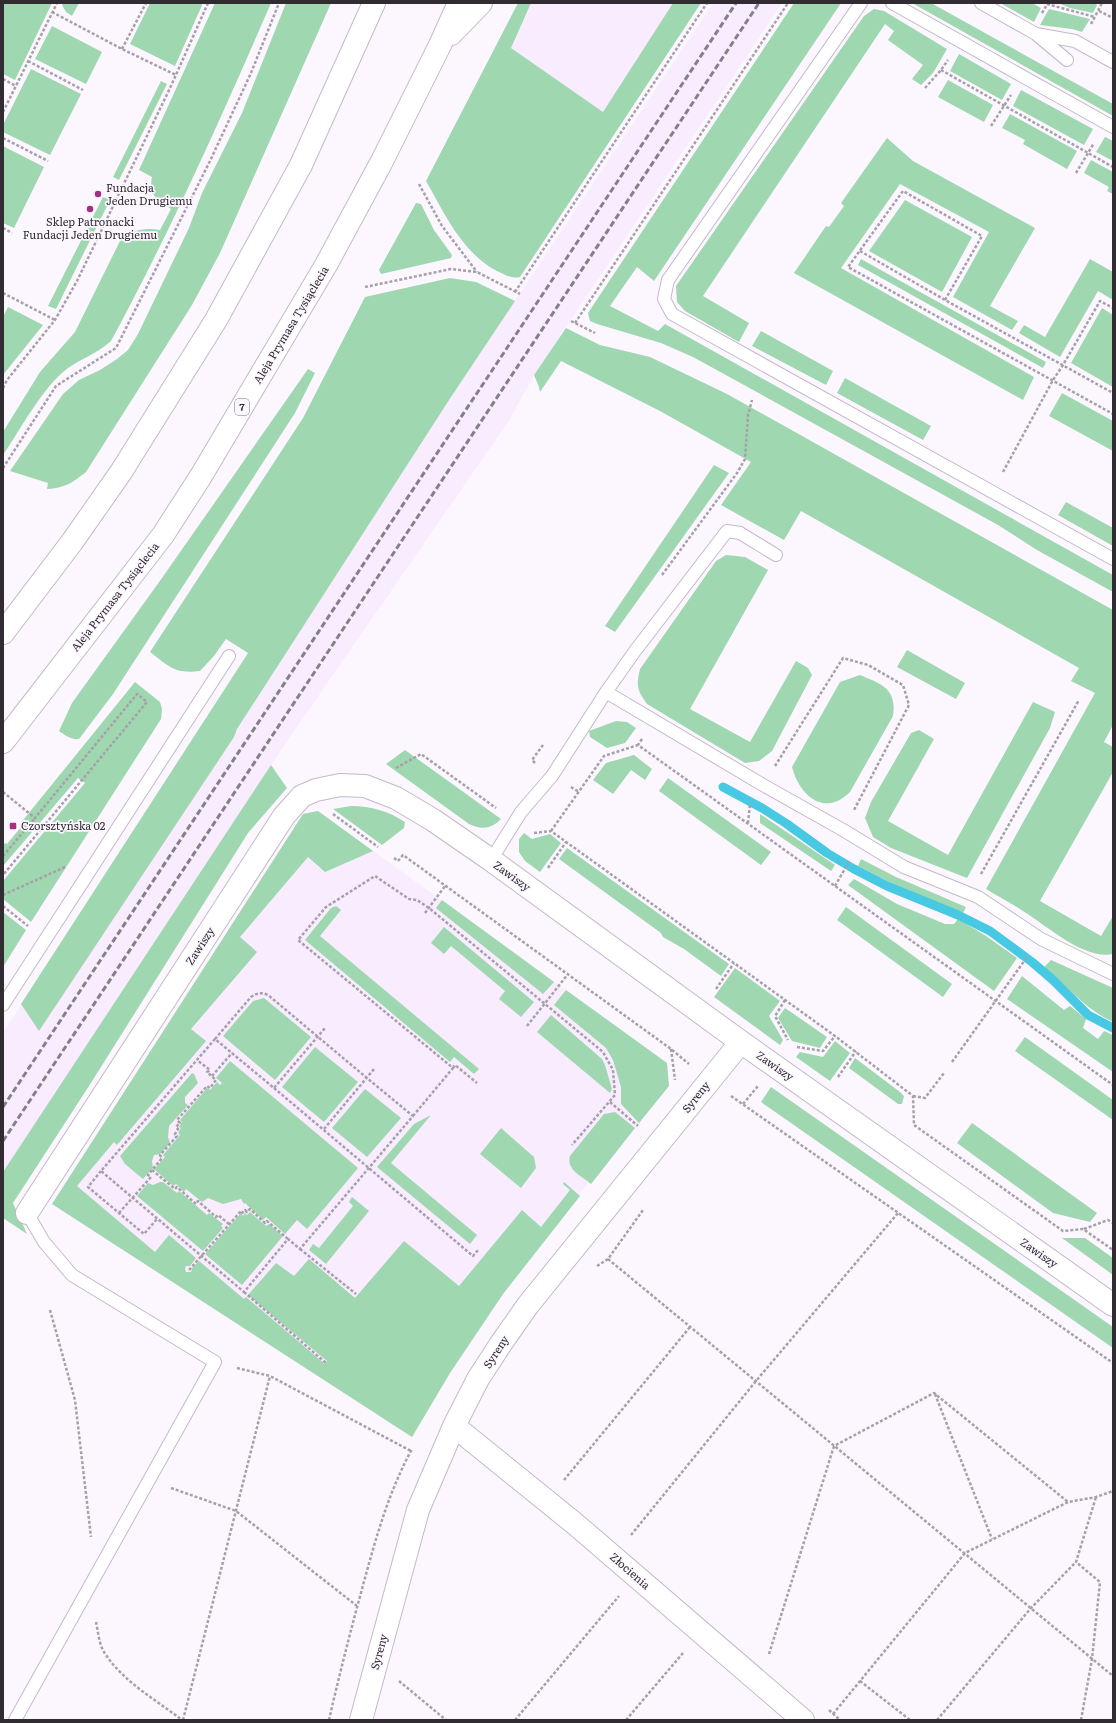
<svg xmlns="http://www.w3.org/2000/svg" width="1116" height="1723" font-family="Literata,serif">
  <rect width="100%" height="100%" fill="#fcf6ff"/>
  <path fill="#f8ecfe" d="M531,3H673L603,112L511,48Z
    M713,3H782L534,375L508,422L283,747L3,1172V1033L24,1001L234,737L237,729L451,397Z
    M318,811L667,1063L669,1086L591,1184L589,1182L579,1194L580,1196L503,1294L450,1373L412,1437L52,1204L303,814Z"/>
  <path fill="#9fd7b0" d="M3,3H52L15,80L3,74Z
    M63,3H79L72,16L66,12L62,5Z
    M150,3H203L175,66L130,44Z
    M215,3H271C221,118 170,232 111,341C95,356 77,359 62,373C41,391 20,430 3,455V432L40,372L75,332L120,241C132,230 144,227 160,230L171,209C158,199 148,197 152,177L139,170Z
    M286,3H331L220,253L192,305L86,472C72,483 65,488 47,489L48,483L10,471L63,394L79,380L100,370L117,359L128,350L138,334L189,228L202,193L242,113Z
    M518,3H531L511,48L603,112L673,3H701L520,277C511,279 506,275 497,271C462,253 445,214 426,181Z
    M794,3H841L654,281L637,267L610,306L658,331L665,324L1113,575V592L1037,550L998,525L693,357L661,343L597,324L590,321L588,313Z
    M912,3H931L1113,104V116Z
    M1000,3H1032L1041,8L1034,22Z
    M1058,3H1095L1097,5L1093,13L1070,8Z
    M874,9L884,11L947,49L933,73L921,85L912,79L923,65L888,40L894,31L885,24L703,296L749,323L739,342L685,311L677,302L676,286L864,16Z
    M1049,9L1090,19L1082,32L1072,29L1040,25Z
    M52,26L102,52L86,84L35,59Z
    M959,54L1011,84L1002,100L950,71Z
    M31,69L81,94L50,155L3,132V125Z
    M948,80L993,105L984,122L938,97Z
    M161,81L167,84L119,180L113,177Z
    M1021,90L1093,129L1084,145L1013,106Z
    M1010,114L1077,151L1067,169L1023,144L1025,140L1002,128Z
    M1105,137L1113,141V161L1096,152Z
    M887,138L913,161L1035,228L990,306L1018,321L1012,330L953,297L989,232L900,184L841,268L1034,377L1023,400L794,273L826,226L829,227L844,206L841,203Z
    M3,146L44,167L14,228L3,223Z
    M1091,160L1113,172V194L1107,191L1109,187L1084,173Z
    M103,197L110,200L56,309L48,306Z
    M905,200L972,237L942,292L869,251Z
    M416,203L421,204L434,230L452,255L451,258L381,274L379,270Z
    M861,259L1046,362L1043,368L858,265Z
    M1090,259L1113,272V300L1098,291L1060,357L1019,333L1024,325L1045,337Z
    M450,278L476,282L515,301L451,397L237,729L234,737L39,1031L21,1004L248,653L226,639L214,656L200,671C174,674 170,667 150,652L303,418L365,297Z
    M8,307L43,325L3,375V317Z
    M1102,308L1113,315V387L1071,363Z
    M566,328L600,345L650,357L727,394L1113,610V725L1104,742L1113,747V772L1040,901L1101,936L1113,916V954C1085,960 1048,927 1026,913C1013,904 999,897 986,889L1095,693L1071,681L1079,668L801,511L784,540L721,505L751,462L660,411L561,361L540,392L539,387L534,375Z
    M761,331L833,371L826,385L752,346Z
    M308,369L315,373L295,413L113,694L79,739C71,740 65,735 59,731L72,703L162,578Z
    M845,378L931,426L923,440L837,393Z
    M1062,393L1113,421V451L1049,416Z
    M714,465L729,473L615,632L605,626Z
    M1066,502L1113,528V546L1058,515Z
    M726,555L745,557L768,570L690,709L750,742L796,661L808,668L812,675L772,751L759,761L745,763L647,704C637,690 636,686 640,669L716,561Z
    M907,650L965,683L956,699L897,667Z
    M860,675C881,684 897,688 893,716L850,792C825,817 800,797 792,767L840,682Z
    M135,682L160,702L162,709L161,719L31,922L3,899V881L85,783L78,778L3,866V846L5,843L7,844L26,821L24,819Z
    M1033,702L1055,712L1050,728L967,878L891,848L873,837L865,818L871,802L911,733L919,730L934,739L888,821L948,855Z
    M616,721L627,722L636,728L625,743L607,748L590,737L589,731Z
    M405,750L501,819C492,829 481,830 469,824L386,764Z
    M634,755L652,769L645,780L631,770L613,794L593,780L606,763Z
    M271,765L287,788L248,833L89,1086L13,1203L27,1234L3,1218V1172Z
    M668,778L771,852L761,865L659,791Z
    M351,806C371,806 388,811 405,822L404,828L382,845L333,809Z
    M318,811L373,851L325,872L308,857L240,937L257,952L191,1029L206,1041L117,1145L114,1142L77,1186L155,1252L169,1235L196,1258L190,1266H186L185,1269L186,1272H191L192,1268L199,1261L244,1299L246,1297L325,1364L327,1361L248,1295L276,1263L294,1276L309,1259L355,1298L404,1241L459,1286L522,1210L541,1227L570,1190L563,1184L564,1182L580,1196L503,1294L450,1373L412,1437L52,1204L303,814Z
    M760,814L835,865L831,871L760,823Z
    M524,833L532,839L550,834L561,843L540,872L525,861L519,852V839Z
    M567,848L729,964L721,976L684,949L663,937L661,933L559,859Z
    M861,859L896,877L966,907L963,913L891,883L858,866Z
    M854,879L897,904L945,924H954L958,919L986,936L1017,958L994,991L848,885Z
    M442,900L554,982L543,994L436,908Z
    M336,906L341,910L320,936L479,1069L474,1074L454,1057L450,1062L305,940L331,908Z
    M846,907L952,984L943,997L837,920Z
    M3,912L26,930L3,967Z
    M444,927L534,1002L521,1017L499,999L505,991L451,946L444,954L431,943Z
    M1051,960L1113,988V1022C1083,1008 1069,987 1044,967Z
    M735,968L780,1001L769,1016L783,1040L780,1045L714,997Z
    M1022,976L1064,1010L1070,1006L1086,1019L1083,1028L1098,1039L1104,1031L1113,1035V1072L1007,999Z
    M566,990L667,1063L669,1086L639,1123L621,1104V1087L613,1060L606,1048L554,1005Z
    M264,998L311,1037L275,1080L223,1036L253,1001Z
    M785,1008L827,1037L820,1048L792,1041L778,1018Z
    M551,1015L602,1059L605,1065L612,1089L610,1093L537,1032Z
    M1025,1037L1113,1100V1120L1015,1051Z
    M835,1041L850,1053L830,1081L796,1057L800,1052L823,1057Z
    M315,1047L358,1082L324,1122L282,1087Z
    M855,1058L900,1092L904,1096L902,1104H898L849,1068Z
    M230,1061L358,1168L307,1229L297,1220L285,1234L266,1217L263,1220L245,1203L244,1204L241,1199L223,1204L208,1198L202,1202L186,1189L184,1192L176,1184L173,1186L154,1169L165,1157L163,1155L180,1135L178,1133L181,1128L179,1127L182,1122L180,1120L207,1088L210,1090L217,1082L220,1085L222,1083L216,1078Z
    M192,1073L194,1074L198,1083L185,1097V1103L188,1105L169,1126L168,1137L170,1143L160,1154L154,1155L152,1161L153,1168L143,1179L125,1164L120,1156Z
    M771,1087L1113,1327V1348L761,1102Z
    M365,1089L401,1118L367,1157L332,1128Z
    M615,1112L635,1128L591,1184C582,1176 566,1170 570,1156L604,1114Z
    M431,1115L391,1163L477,1235L470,1244L377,1167L414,1124Z
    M972,1123L1097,1213L1090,1222L1053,1213L957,1143Z
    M501,1128L534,1157L536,1168L521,1188L480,1154Z
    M160,1182H163L177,1193L179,1191L207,1215L209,1213L223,1224L221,1226L223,1228L203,1251L137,1196L148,1183L153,1185Z
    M352,1197L369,1211L326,1264L309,1250L313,1244L319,1248L353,1206L349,1202Z
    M250,1212L266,1226L269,1224L283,1236L242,1285L205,1254L241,1213L243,1216L245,1213L247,1215Z
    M1062,1238H1085L1113,1258V1275Z"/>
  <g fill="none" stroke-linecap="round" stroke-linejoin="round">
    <path stroke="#48c9e3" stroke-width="9" d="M723,787L762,808L787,824L827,853L854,869L887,886L958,915L990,931L1032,962L1053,980L1088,1015L1113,1028"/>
    <defs>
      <path id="lane" d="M861,3L668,280L664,299L672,314L1113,559
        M892,3L1113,127
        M981,3L1036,34L1075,41L1113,62
        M1037,35L1067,60
        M606,692L763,785L843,830L904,867L978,897L1041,939L1113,974
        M491,860L521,812L552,776L606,692L635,651L727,531L740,533L776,555
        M3,1005L229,656
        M15,1720L215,1362L72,1275L44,1242L27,1213"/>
      <path id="street" d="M27,1213L284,816L302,796L316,790L340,785L365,786L396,798L433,820L491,860L741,1042L1113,1305
        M454,1426L574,1523L803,1720
        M361,1720L418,1510L454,1426L478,1379L500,1345L528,1305L741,1042"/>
      <path id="primary" d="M451,34L481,3
        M3,633L72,542L121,472L216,320L301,165L374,3
        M3,742L163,535L201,476L326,265L381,163L440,45L459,3"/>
    </defs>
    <use href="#lane" stroke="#c4b9c8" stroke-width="14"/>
    <use href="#street" stroke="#c4b9c8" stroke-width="24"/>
    <use href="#primary" stroke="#c4b9c8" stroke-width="24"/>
    <path stroke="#a6a1a8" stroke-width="2.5" stroke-dasharray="3 2" stroke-linecap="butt" d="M1047,4L1095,17
      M1099,11L1113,18
      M52,12L122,49L176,75
      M1042,13L1048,3
      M1091,24L1102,3
      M122,49L146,3
      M28,61L83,90
      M941,70L1113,167
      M3,79L16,86
      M925,88L941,70L948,60
      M3,112L57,3
      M991,126L1011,95
      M3,138L48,161
      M1076,173L1094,143
      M419,184L442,226L477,272
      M108,187L119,193
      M3,228L12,233
      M860,251L945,300L1113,393
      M365,287L451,269L477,272L520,294
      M515,292L707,3
      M3,293L55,320
      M945,300L982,236L903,191L848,267L1113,414
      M571,321L595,333
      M575,323L788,3
      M3,388L7,380L55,320L77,281L171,86L208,3
      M3,468L56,386L116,348L210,161L251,73L279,3
      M1003,472L1053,380L1063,365L1100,301L1113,308
      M662,575L737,473L745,459L748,415L752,400
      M642,739L638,745L1113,1085
      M535,763L532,760L543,745
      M775,766L843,658L868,665L903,685L909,705L854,810
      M396,768L421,754L496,808
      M571,787L579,792
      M3,792L35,818L137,694L147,702L3,875
      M333,814L378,847
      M748,823L750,804
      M551,831L604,756L638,745
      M534,833L551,831L835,1036L913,1096L914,1125L1063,1231L1083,1229L1113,1250
      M3,856L35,818
      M394,858L398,861L403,855L671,1049L689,1064
      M548,868L566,842
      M981,874L1079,700
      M835,886L850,860
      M3,895L65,867
      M3,906L28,926
      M425,913L445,886
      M716,989L734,963
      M785,1000L775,1016L788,1040
      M527,1026L568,974
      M215,1039L101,1171L244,1292L288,1239L300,1249L413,1116C364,1076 316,1035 268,995C261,992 257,993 251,997L215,1039L274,1088L325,1028
      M797,1047L823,1051L835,1036
      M671,1049L675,1080
      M952,1062L1027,957
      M453,1068L455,1065L477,1083
      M212,1076L232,1053
      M838,1077L856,1051
      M274,1088L473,1256L478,1250
      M731,1096L1113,1363
      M913,1096L925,1098L944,1073
      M610,1102L638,1126
      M743,1104L758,1086
      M413,1116L453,1068L298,940L326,907L375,876L409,899L417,900L429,908L603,1052L613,1070L615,1095L572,1145
      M324,1129L374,1069
      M152,1170L175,1189L177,1187L196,1204L198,1201L216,1217L218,1215L229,1224
      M101,1171L88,1187L144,1234L157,1219
      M119,1213L151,1177L148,1175L162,1158L160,1155L177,1136L175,1134L178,1129L176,1127L180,1123L177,1120L207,1086L210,1088L216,1080L207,1072L210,1070L197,1060
      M1084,1229L1108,1220L1113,1223
      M300,1249L356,1294
      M608,1259L1113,1676
      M597,1266L608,1259L643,1210
      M189,1270L241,1211L242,1213L245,1210L247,1212L250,1209L265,1223L267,1221L288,1239
      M244,1292L326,1363
      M50,1310L75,1400L91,1537
      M237,1368L270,1376L411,1451
      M935,1394L992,1539
      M564,1480L690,1327
      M171,1488L236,1511L357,1606
      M631,1535L756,1381L898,1213
      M96,1622C98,1631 99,1644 104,1652C123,1682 155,1699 182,1720
      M769,1654L834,1446L934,1393L1068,1502
      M399,1681L446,1720
      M860,1681L910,1720
      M829,1710L840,1720
      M833,1714L965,1553L1068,1502L1096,1497L1113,1491
      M183,1720L270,1376
      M329,1720C339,1676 350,1633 362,1589C375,1541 388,1493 412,1449
      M515,1720L619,1596
      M626,1720L683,1653
      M937,1720L1031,1608L1076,1562
      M1081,1720L1092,1659L1100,1582L1076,1562L1096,1497"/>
    <use href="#lane" stroke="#fff" stroke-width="12"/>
    <use href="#street" stroke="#fff" stroke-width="22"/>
    <use href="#primary" stroke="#fff" stroke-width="22"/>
    <path stroke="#858087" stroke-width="3" stroke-dasharray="6 3" stroke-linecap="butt" d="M3,1107L736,3
      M3,1141L759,3"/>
  </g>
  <g fill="#a72e83" stroke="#fcf6ff" stroke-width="1.5">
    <circle cx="98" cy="194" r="4"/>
    <circle cx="90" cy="209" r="4"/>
    <rect x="9" y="822" width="8" height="8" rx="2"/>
  </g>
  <g text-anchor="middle" stroke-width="3.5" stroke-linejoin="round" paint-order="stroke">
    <rect fill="#fcf6ff" stroke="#6d6970" stroke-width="1" x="235" y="399" width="14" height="16" rx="3"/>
    <g font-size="10" font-weight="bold" fill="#302c32">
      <text x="242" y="411">7</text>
    </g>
    <g font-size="11" fill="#302c32" stroke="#fcf6ff" text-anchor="start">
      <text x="106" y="192">Fundacja<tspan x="106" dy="13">Jeden Drugiemu</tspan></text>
      <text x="90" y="226" text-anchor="middle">Sklep Patronacki<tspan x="90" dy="13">Fundacji Jeden Drugiemu</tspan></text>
      <text x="21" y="830">Czorsztyńska 02</text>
    </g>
    <g font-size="11" fill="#302c32" stroke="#fcf6ff">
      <text transform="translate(291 325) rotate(-59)" y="4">Aleja Prymasa Tysiąclecia</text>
      <text transform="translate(115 597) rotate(-52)" y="4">Aleja Prymasa Tysiąclecia</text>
      <text transform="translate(512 876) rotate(36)" y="4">Zawiszy</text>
      <text transform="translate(200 946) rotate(-57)" y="4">Zawiszy</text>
      <text transform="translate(775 1066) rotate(35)" y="4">Zawiszy</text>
      <text transform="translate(696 1097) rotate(-51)" y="4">Syreny</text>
      <text transform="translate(1039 1253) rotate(35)" y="4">Zawiszy</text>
      <text transform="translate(496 1352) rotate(-57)" y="4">Syreny</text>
      <text transform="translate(630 1571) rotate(41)" y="4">Złocienia</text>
      <text transform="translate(379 1652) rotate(-75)" y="4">Syreny</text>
    </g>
  </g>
  <rect width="1116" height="1723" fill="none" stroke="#302c32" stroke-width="8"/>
</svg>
